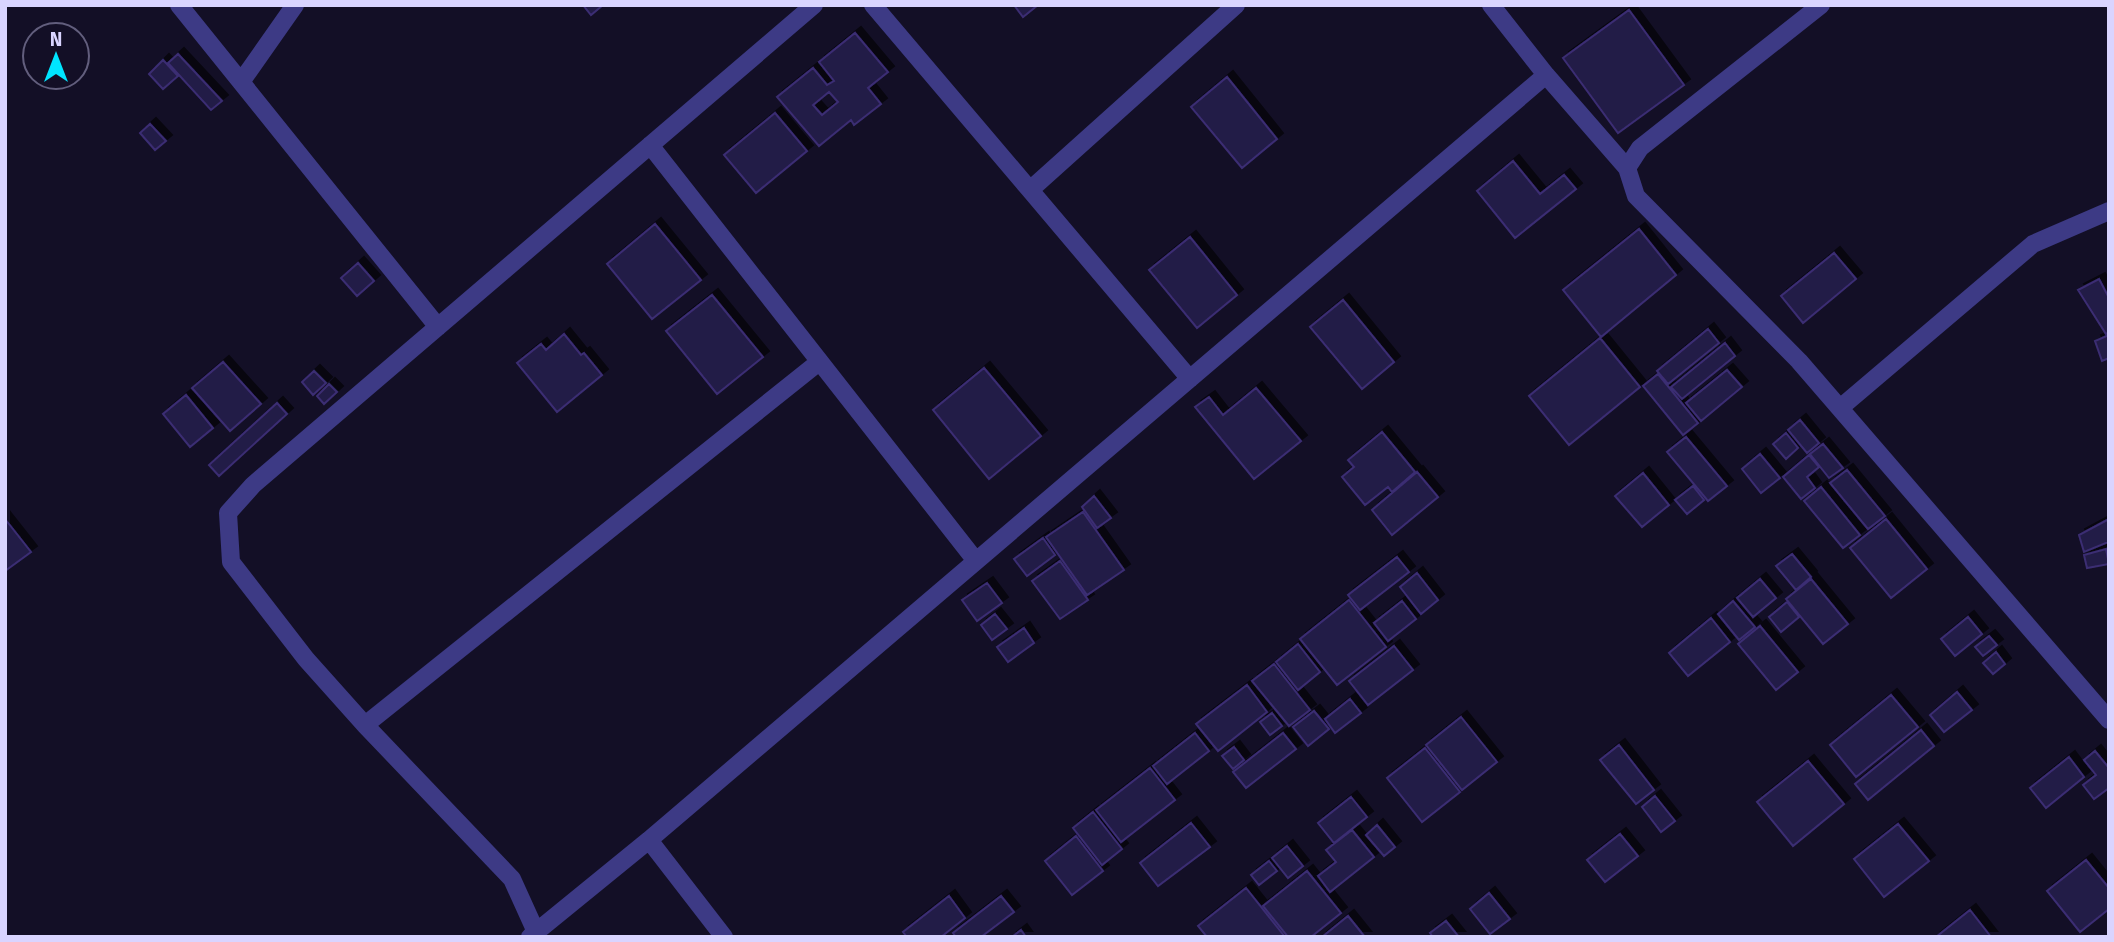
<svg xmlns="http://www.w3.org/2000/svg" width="2114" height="942" font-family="'Fira Sans',sans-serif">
  <defs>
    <filter id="shadow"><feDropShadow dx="6" dy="-6" stdDeviation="0" flood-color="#0009"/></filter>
  </defs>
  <rect width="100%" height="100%" fill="#130f26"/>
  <path fill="#241b47" stroke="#3b2d73" stroke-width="2" fill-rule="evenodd" filter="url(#shadow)" d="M583,5H603L591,15Z
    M1014,5H1038L1023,17Z
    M1629,10L1684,85L1618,133L1563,58Z
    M855,33L888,72L868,88L881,104L854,125L851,120L819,146L777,97L813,68L827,85L834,81L819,62ZM829,92L838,102L822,115L813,105Z
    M178,54L222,101L211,110L168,63Z
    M163,60L178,76L163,89L149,74Z
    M1227,77L1277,139L1242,168L1191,107Z
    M775,113L807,151L756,193L724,155Z
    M150,124L166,141L155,150L140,133Z
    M1513,161L1540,194L1564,175L1576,189L1515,238L1477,191Z
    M655,224L701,280L652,319L607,264Z
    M1639,229L1676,275L1601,337L1563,290Z
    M1190,237L1237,295L1197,328L1149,270Z
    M1834,253L1856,279L1803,323L1781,296Z
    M358,263L374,281L357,296L341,278Z
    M2099,279L2109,298V332L2106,334L2078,290Z
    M712,295L763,357L717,394L666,331Z
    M1343,300L1394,362L1362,389L1310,327Z
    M1708,329L1719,343L1668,384L1657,371Z
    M564,334L581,355L584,353L602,375L557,412L517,363L541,344L546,350Z
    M2109,335V358L2102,361L2095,341Z
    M1600,338L1640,387L1569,445L1529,396Z
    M1725,343L1735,356L1682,399L1671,387Z
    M223,362L261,404L230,431L192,388Z
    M984,368L1041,436L989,479L933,410Z
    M1727,370L1742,387L1701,421L1686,403Z
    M314,371L326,383L313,395L302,382Z
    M1658,374L1698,423L1683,435L1643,386Z
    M329,384L337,392L324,404L317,396Z
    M1256,388L1301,441L1254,479L1195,407L1209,397L1223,415Z
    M186,395L213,428L190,447L163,414Z
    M277,403L287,414L219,476L209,465Z
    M1800,420L1819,443L1807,453L1788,430Z
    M1382,432L1415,472L1392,492L1388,487L1365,505L1342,477L1354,467L1348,460Z
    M1786,433L1798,448L1786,459L1773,444Z
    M1686,437L1727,486L1708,501L1667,452Z
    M1823,444L1843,468L1829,478L1810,454Z
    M1760,454L1780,478L1761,493L1742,469Z
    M1809,455L1819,467L1807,477L1815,488L1801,499L1783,477Z
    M1847,470L1885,516L1868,529L1830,483Z
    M1417,472L1438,497L1392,535L1372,510Z
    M1643,473L1669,505L1642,527L1615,496Z
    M1693,486L1704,500L1687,514L1675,500Z
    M1821,487L1860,535L1843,548L1804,501Z
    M1094,496L1111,518L1097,528L1082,507Z
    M1083,512L1124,570L1087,595L1046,537Z
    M5,519L31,552L5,571Z
    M1886,519L1927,569L1891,598L1850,548Z
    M2109,519V546L2108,542L2084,552L2079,535Z
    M1043,538L1055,555L1027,576L1014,559Z
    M2106,549L2109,564L2087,568L2084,555Z
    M1792,554L1811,577L1796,590L1776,566Z
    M1397,557L1409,572L1360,610L1348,595Z
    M1060,561L1088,600L1060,619L1032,581Z
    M1417,573L1438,600L1421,614L1400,587Z
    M1760,579L1776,598L1753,617L1737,598Z
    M1811,579L1848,624L1823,644L1786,599Z
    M987,583L1002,603L977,621L962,600Z
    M1349,600L1386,647L1337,685L1300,639Z
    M1402,601L1416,619L1388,641L1374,623Z
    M1733,601L1755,627L1739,640L1718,614Z
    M1787,602L1799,617L1781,632L1769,617Z
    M995,614L1007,629L992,640L981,625Z
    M1968,617L1982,634L1955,656L1941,639Z
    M1711,618L1730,642L1688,676L1669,653Z
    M1760,626L1798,672L1776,690L1738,644Z
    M1024,628L1034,643L1008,662L997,647Z
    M1989,636L1997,645L1983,656L1975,647Z
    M1298,644L1320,672L1298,690L1276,662Z
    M1394,646L1413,670L1368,705L1349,681Z
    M1996,652L2005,664L1993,674L1983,663Z
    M1274,664L1310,710L1289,726L1252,681Z
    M1247,685L1267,712L1218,751L1196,724Z
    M1957,692L1972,710L1944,732L1930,715Z
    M1891,695L1918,727L1856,777L1830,745Z
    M1350,699L1361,713L1335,733L1325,719Z
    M1314,711L1329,729L1308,746L1293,727Z
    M1272,713L1282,726L1270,735L1260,722Z
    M1461,717L1497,762L1462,790L1426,745Z
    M1921,730L1934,746L1868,800L1855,784Z
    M1195,733L1209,751L1167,784L1153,766Z
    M1283,733L1296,749L1246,788L1233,772Z
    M1619,745L1654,790L1636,804L1600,760Z
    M1234,747L1244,760L1233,769L1222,756Z
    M1425,748L1460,792L1422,822L1387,778Z
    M2095,751L2109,768V788L2094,799L2083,785L2096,775L2084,760Z
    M2069,757L2084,777L2046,808L2030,788Z
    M1808,761L1844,804L1793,846L1757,802Z
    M1150,768L1175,800L1121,842L1096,810Z
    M1655,796L1675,821L1661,832L1642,807Z
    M1351,797L1367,817L1334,843L1318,823Z
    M1093,812L1122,849L1102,865L1073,828Z
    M1191,823L1210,847L1158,886L1140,863Z
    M1898,824L1929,861L1884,897L1854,859Z
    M1377,825L1395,847L1384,856L1366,835Z
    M1352,830L1374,857L1330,892L1318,876L1336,862L1326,850Z
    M1620,834L1638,856L1605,882L1587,860Z
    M1076,836L1103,871L1072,895L1045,861Z
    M1287,846L1303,866L1288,878L1272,858Z
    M2086,860L2109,888V909L2080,932L2047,891Z
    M1269,861L1277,871L1259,885L1251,875Z
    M1307,871L1341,913L1311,937H1288L1263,906Z
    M1246,888L1285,937H1207L1198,926Z
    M1489,893L1510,919L1490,934L1470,909Z
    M949,896L965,918L941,937H907L903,932Z
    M1001,896L1014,912L981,937H956L953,933Z
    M1970,910L1991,937H1936Z
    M1348,916L1365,937H1322Z
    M1446,921L1459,937H1433L1430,933Z
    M1021,930L1026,937H1012Z"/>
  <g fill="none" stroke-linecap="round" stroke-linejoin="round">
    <path stroke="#3d3a85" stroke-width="18" d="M179,5L438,327
      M873,5L1030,190
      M1491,5L1546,75L1627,168
      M1821,5L1640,148L1627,168L1636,196L1799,361L2109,720
      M241,82L295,5
      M650,145L976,561
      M1190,379L1030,190L1236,5
      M1840,408L2033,244L2109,211
      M365,725L819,362
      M649,840L724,937
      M536,932L512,879L365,725L306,659L231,562L228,513L253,485L814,5
      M530,937L649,840L1546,75"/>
  </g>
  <rect width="2114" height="942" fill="none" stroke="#d9d4ff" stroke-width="14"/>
  <g transform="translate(56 56)"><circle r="33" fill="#130f26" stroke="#625e7d" stroke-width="2"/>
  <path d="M0-5L12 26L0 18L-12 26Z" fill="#00e5ff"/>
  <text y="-10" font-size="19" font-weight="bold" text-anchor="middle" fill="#d9d4ff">N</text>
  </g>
</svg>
